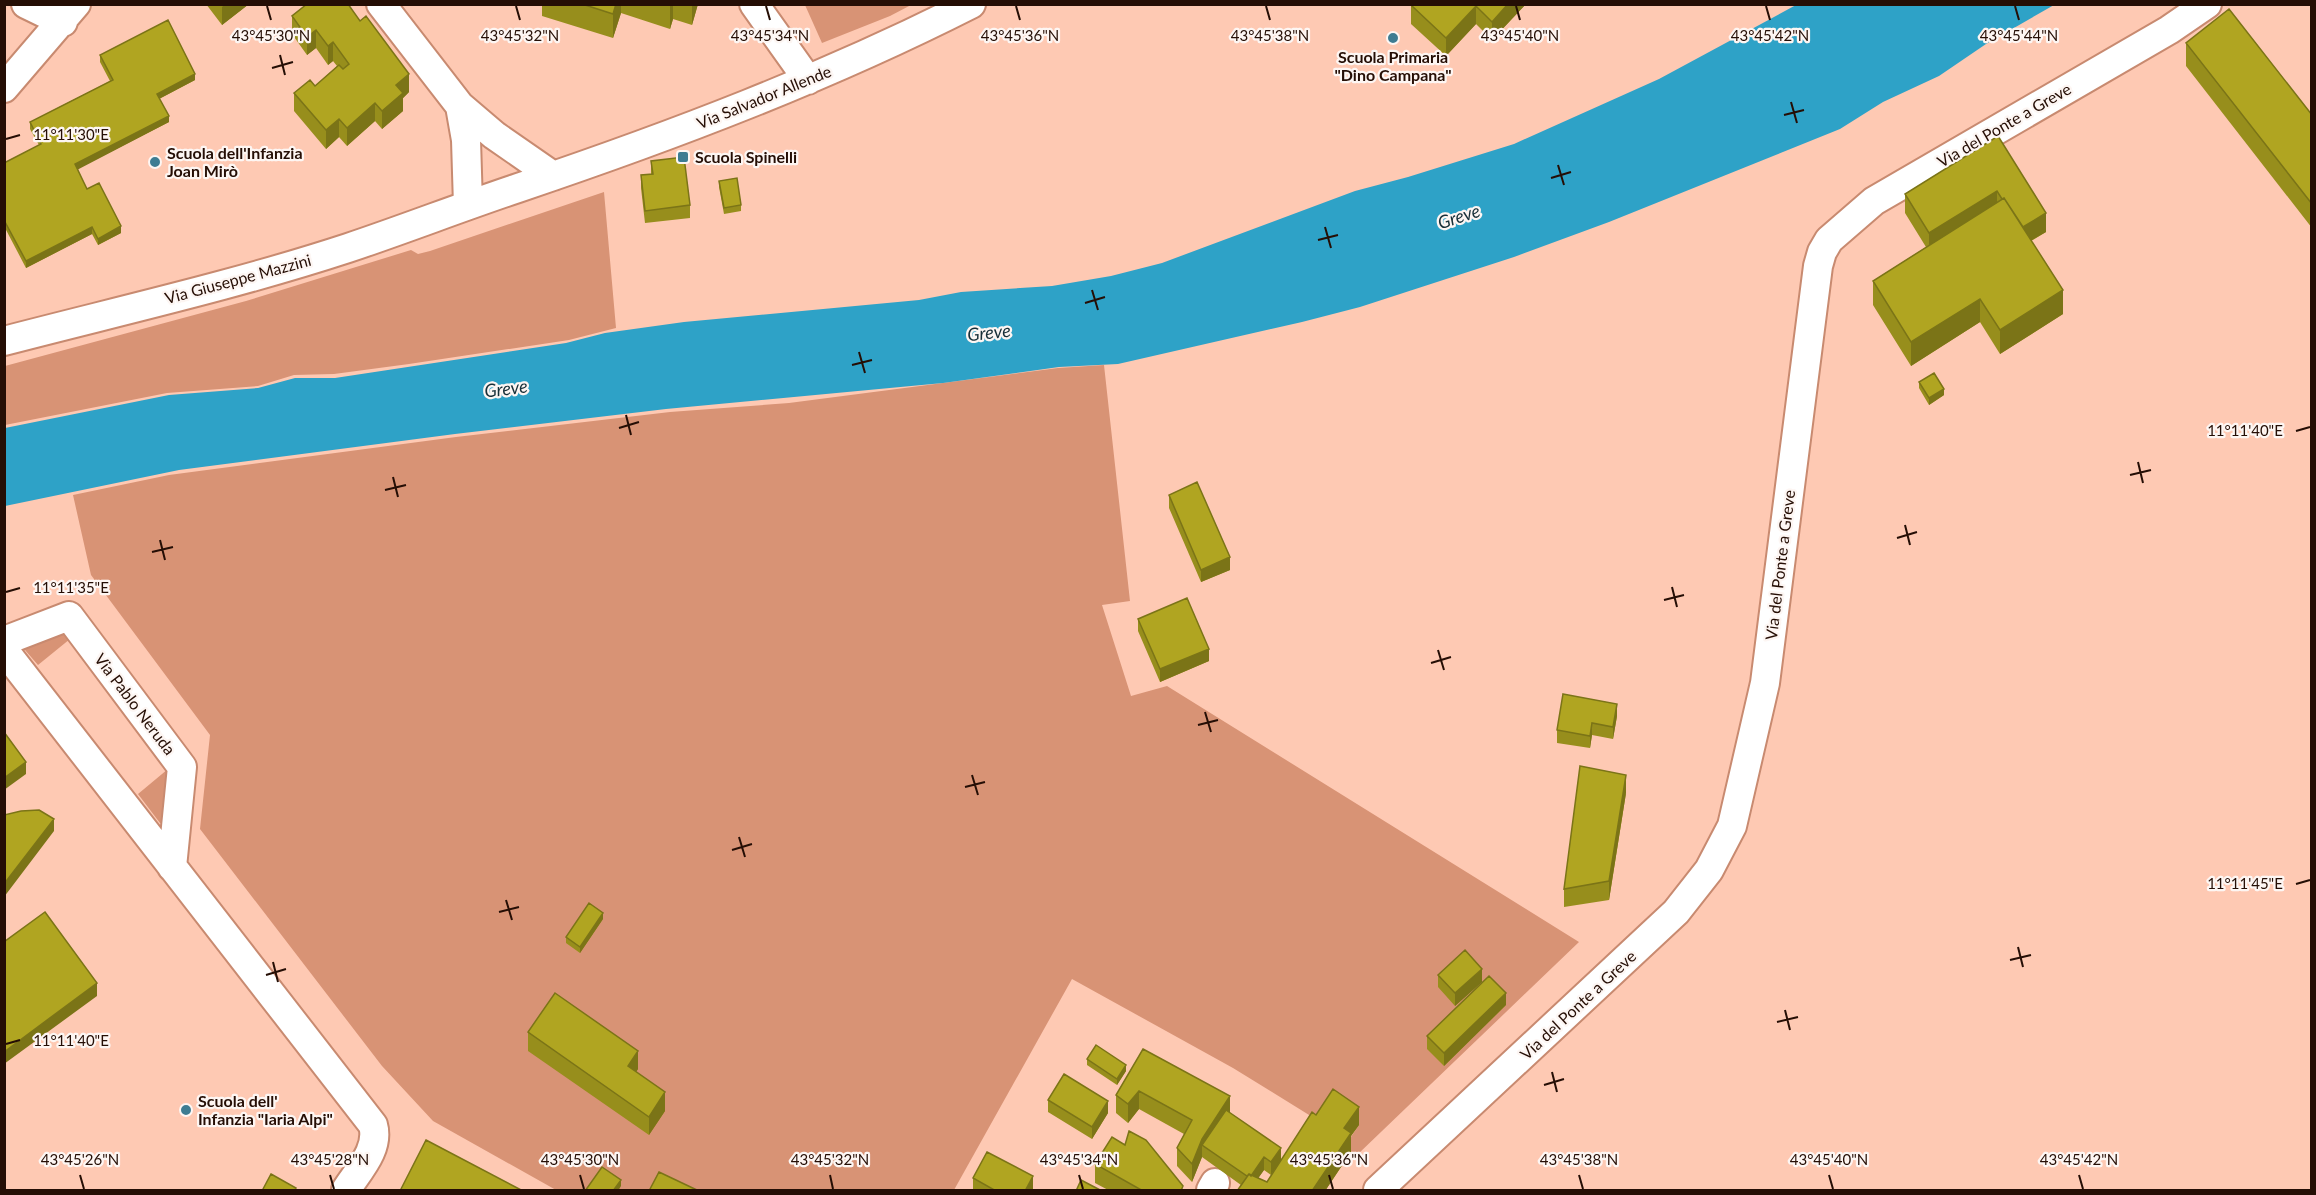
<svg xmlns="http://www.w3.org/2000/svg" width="2316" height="1195" font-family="Lato,sans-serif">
  <rect width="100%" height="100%" fill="#fec9b3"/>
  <path fill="#d89375" d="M805,5H911L890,16L822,43Z
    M604,192L616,328L569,340L409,364L334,374L294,375L258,386L167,393L5,425V366L246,301L411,250L418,254L430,251Z
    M1104,365L1130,601L1102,605L1131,696L1167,686L1579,942L1357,1155L1344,1147L1359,1125L1334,1107L1322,1123L1233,1068L1072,979L954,1190H556L433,1121L382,1066L200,829L210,735L91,575L73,495L169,475L456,437L670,412L789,403L1058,368Z
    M63,630L70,639L38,665L25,650L24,644Z
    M168,769L164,823H160L138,794Z"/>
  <path fill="#2ea2c7" d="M1796,5H2054L1986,44L1939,76L1883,102L1840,129L1609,222L1514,257L1360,307L1302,322L1118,364L1059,367L943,383L666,409L455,434L179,470L5,506V428L169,395L258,388L295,378H335L566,343L605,333L684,322L919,300L961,292L1052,286L1111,276L1162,263L1355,191L1408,177L1514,144L1659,79Z"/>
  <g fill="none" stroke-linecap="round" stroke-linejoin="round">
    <defs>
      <path id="minor" d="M26,4L63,22
        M381,4L460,106L494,135L553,176
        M754,4L808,80
        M4,88L76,4
        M460,106L466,140L468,205
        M4,341C119,311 235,285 348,248C405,229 461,207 518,188C672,136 825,78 971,4
        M4,641L69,616L182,767L172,867
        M4,650L373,1125C380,1149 358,1171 346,1190
        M1211,1190L1215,1183
        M1378,1190L1676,912L1709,870L1732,826L1765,683L1818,266L1822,252L1829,240L1874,201L2169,30L2207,4"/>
    </defs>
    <use href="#minor" stroke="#c88a70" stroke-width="32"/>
    <use href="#minor" stroke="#fff" stroke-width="28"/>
  </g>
  <path fill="#978e1c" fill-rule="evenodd" d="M206,4H249L222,25Z
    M307,4L409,92L403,98V111L382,129L375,121L347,146L339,137L326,149L294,111V93L315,86L337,66L333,61L328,65L316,48L307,55L292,34V16Z
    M542,4H698L692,25L673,19L670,29L621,13L613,38L542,16Z
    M1526,4L1492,40L1476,24L1446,56L1411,24V5Z
    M2186,43L2312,115V228L2186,66Z
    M100,55L195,80L159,99L169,122L77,169L87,189L121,233L98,245L92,234L26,268L4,226V163L39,145L30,129V122L110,81L100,62Z
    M1998,136L2046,232L2031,241L2063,314L2000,354L1980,322L1911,366L1873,305V281L1926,247L1905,213V194Z
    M651,161L690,205V218L645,223L641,188V175L651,174Z
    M719,181L741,205V211L724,214L719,187Z
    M1919,382L1944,395L1929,405L1919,388Z
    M1169,495L1230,570L1201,582L1169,508Z
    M1138,619L1209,661L1160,682L1138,631Z
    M1617,716L1613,739L1592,735L1590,748L1557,743V730Z
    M1626,793L1609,900L1564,907V889Z
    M603,919L580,953L566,943V937Z
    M1438,975L1482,982L1455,1006L1438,987Z
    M1506,1005L1444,1066L1427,1049V1036Z
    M528,1032L638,1069L636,1072L665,1111L649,1135L528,1051Z
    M1143,1049L1230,1113L1281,1160L1316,1115L1359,1125L1351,1136V1152L1325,1191L1241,1185L1202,1157L1192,1182L1177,1166V1148L1184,1134L1139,1109L1128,1123L1116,1113V1095ZM1280,1161L1267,1182L1258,1178L1264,1170L1271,1175Z
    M1087,1059L1126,1071L1117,1085L1087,1065Z
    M1048,1100L1108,1113L1092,1139L1048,1112Z
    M1095,1164L1183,1191H1110L1095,1183Z
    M973,1178L1033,1189L1032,1191H973Z"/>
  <path fill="#7b7417" d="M225,4H249L222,25V7Z
    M616,4H621V13L613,38V14Z
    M670,4H673V19L670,29Z
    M692,4H698L692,25Z
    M1508,4H1526L1492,40V22Z
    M1476,6V24L1446,56V38Z
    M316,30V48L307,55V37Z
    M333,42V61L328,65V46Z
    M195,74V80L157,100V94Z
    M409,74V92L403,98V111L382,129V111L396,85Z
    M375,103V121L347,146V128Z
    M169,116V122L75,171V164Z
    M339,119V137L326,149V130Z
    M1997,191V209L1929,252V233Z
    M2046,213V232L2020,247V229Z
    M121,226V233L98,245V239Z
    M92,227V234L26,268V261Z
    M2063,290V314L2000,354V330Z
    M1980,299V322L1911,366V342Z
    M1944,389V395L1929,405V398Z
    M1230,557V570L1201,582V570Z
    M1209,649V661L1160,682V669Z
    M1617,704V716L1613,739V727Z
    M1592,723V735L1590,748V736Z
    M26,762V774L4,790V778Z
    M1626,775V793L1609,900V881Z
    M54,819V831L4,897V884Z
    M603,913V919L580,953V947Z
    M1482,969V982L1455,1006V993Z
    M97,983V996L4,1064V1052Z
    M1506,993V1005L1444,1066V1053Z
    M638,1051V1069L628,1084V1066Z
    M1126,1065V1071L1117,1085V1079Z
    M1139,1091V1109L1128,1123V1104Z
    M665,1092V1111L649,1135V1117Z
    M1230,1096V1115L1202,1145V1157L1192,1182V1164L1202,1139Z
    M1108,1101V1113L1092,1139V1127Z
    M1359,1107V1125L1351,1136V1152L1325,1191H1312L1344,1128Z
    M1281,1148V1160L1271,1175V1162Z
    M1264,1157V1170L1250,1190V1178Z
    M1033,1176V1189L1032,1191H1025Z
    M621,1180V1186L618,1191H613Z"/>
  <path fill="#b0a521" stroke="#7b7417" stroke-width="1.5" d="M307,4H348L360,21L366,16L409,74L396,85L403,93L382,111L375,103L347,128L339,119L326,130L294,93L310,80L315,86L339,65L343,69L349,64L333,42L328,46L316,30L307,37L292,16Z
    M582,4H616L613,14Z
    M1412,4H1508L1492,22L1476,6L1446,38L1411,5Z
    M2229,9L2312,115V204L2186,43Z
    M168,20L195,74L157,94L169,116L75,164L87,189L99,183L121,226L98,239L92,227L26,261L4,220V163L41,144L30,122L113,80L100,55Z
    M1998,136L2046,213L2023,227L2004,198L2002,199L1997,191L1929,233L1905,194Z
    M684,157L690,205L645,211L641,175L653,174L651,161Z
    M737,178L741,205L724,208L719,181Z
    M2004,198L2063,290L2000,330L1980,299L1911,342L1873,281Z
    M1934,373L1944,389L1929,398L1919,382Z
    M1197,482L1230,557L1201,570L1169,495Z
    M1187,598L1209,649L1160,669L1138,619Z
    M1563,694L1617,704L1613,727L1592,723L1590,736L1557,730Z
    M4,732L26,762L4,778Z
    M1580,766L1626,775L1609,881L1564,889Z
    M39,810L54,819L4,884V815L21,811Z
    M589,903L603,913L580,947L566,937Z
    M45,912L97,983L4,1052V942Z
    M1465,950L1482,969L1455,993L1438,975Z
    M1489,976L1506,993L1444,1053L1427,1036Z
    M555,993L638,1051L628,1066L665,1092L649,1117L528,1032Z
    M1096,1045L1126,1065L1117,1079L1087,1059Z
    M1143,1049L1230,1096L1202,1139L1192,1164L1177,1148L1192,1120L1139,1091L1128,1104L1116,1095Z
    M1064,1074L1108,1101L1092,1127L1048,1100Z
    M1333,1089L1359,1107L1344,1128L1351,1133L1312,1191H1237L1249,1174L1267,1182L1312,1112L1316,1115Z
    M1226,1110L1281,1148L1271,1162L1264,1157L1251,1176L1249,1174L1247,1176L1202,1145Z
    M1129,1131L1146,1140L1183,1186L1181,1191H1143L1095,1164L1112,1137L1125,1145Z
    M426,1140L523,1191H400Z
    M987,1152L1033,1176L1025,1191H996L973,1178Z
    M602,1167L621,1180L613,1191H585Z
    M659,1172L699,1191H649Z
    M271,1174L296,1188L294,1191H262Z
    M1081,1180L1102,1191H1076Z"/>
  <path fill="none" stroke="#250e05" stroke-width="2" d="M267,6L271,20M516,6L520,20M766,6L770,20M1016,6L1020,20M1266,6L1270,20M1516,6L1520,20M1766,6L1770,20M2015,6L2019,20M280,55L285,75M272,68L293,62M1791,102L1797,123M1784,115L1804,110M6,139L20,135M1558,165L1564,185M1551,178L1571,172M1325,227L1331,248M1318,240L1338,235M1092,290L1098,310M1085,303L1105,297M859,352L865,373M852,365L872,360M626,415L631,435M619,428L639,422M2296,431L2310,427M2138,462L2143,483M2130,475L2151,470M393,477L398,497M385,490L406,485M1905,525L1910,545M1897,538L1917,532M160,540L165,560M152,552L173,547M1672,587L1677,607M6,592L20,588M1664,600L1684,595M1438,650L1444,670M1431,663L1451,657M1205,712L1211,732M1198,725L1218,720M972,775L978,795M965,787L985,782M739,837L745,857M732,850L752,844M2296,884L2310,880M506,900L512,920M499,912L519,907M2018,947L2023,967M2010,960L2031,955M273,962L278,982M266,975L286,969M1785,1010L1790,1030M1777,1022L1798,1017M6,1044L20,1040M1552,1072L1557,1092M1544,1085L1564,1079M80,1175L84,1189M330,1175L334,1189M580,1175L584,1189M830,1175L833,1189M1079,1175L1083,1189M1329,1175L1333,1189M1579,1175L1583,1189M1829,1175L1833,1189M2079,1175L2083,1189"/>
  <g fill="#3e7c92" stroke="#fdf6f3" stroke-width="2">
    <circle cx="1393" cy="38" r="6"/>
    <rect x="677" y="151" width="12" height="12" rx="3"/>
    <circle cx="155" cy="162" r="6"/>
    <circle cx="186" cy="1110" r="6"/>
  </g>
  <g text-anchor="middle" stroke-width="4.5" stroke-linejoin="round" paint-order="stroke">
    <g font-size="16" font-weight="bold" fill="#250e05" stroke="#fdf6f3" text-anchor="start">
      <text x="1393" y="63" text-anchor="middle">Scuola Primaria<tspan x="1393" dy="18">"Dino Campana"</tspan></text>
      <text x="167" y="159">Scuola dell'Infanzia<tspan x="167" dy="18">Joan Mirò</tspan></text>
      <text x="695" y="163">Scuola Spinelli</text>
      <text x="198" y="1107">Scuola dell'<tspan x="198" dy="18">Infanzia "Iaria Alpi"</tspan></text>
    </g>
    <g font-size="16" fill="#250e05" stroke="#fdf6f3">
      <text transform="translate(764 97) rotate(-22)" y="6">Via Salvador Allende</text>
      <text transform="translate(2004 125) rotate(-30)" y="6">Via del Ponte a Greve</text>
      <text transform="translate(238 279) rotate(-15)" y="6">Via Giuseppe Mazzini</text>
      <text transform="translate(1780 565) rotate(-83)" y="6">Via del Ponte a Greve</text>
      <text transform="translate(135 704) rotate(53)" y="6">Via Pablo Neruda</text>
      <text transform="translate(1578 1005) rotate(-43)" y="6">Via del Ponte a Greve</text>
    </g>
    <g font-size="18" font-style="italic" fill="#172f38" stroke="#fdf6f3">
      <text transform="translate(1459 217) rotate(-18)" y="6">Greve</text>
      <text transform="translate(989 333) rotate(-6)" y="6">Greve</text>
      <text transform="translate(506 389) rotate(-7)" y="6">Greve</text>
    </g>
  </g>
  <g font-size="15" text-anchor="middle" fill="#250e05" stroke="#fdf6f3" stroke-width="4.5" stroke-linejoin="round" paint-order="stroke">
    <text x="271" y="41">43°45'30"N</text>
    <text x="520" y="41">43°45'32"N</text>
    <text x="770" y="41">43°45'34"N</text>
    <text x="1020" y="41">43°45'36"N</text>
    <text x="1270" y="41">43°45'38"N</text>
    <text x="1520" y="41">43°45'40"N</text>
    <text x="1770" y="41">43°45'42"N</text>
    <text x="2019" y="41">43°45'44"N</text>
    <text x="71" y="140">11°11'30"E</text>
    <text x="2245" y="436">11°11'40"E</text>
    <text x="71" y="593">11°11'35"E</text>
    <text x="2245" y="889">11°11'45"E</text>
    <text x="71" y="1046">11°11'40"E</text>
    <text x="80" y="1165">43°45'26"N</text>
    <text x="330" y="1165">43°45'28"N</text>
    <text x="580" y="1165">43°45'30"N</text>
    <text x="830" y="1165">43°45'32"N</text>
    <text x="1079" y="1165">43°45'34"N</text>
    <text x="1329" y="1165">43°45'36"N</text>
    <text x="1579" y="1165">43°45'38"N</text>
    <text x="1829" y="1165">43°45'40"N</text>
    <text x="2079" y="1165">43°45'42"N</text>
  </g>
  <rect width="2316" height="1195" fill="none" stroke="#250e05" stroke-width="12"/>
</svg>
